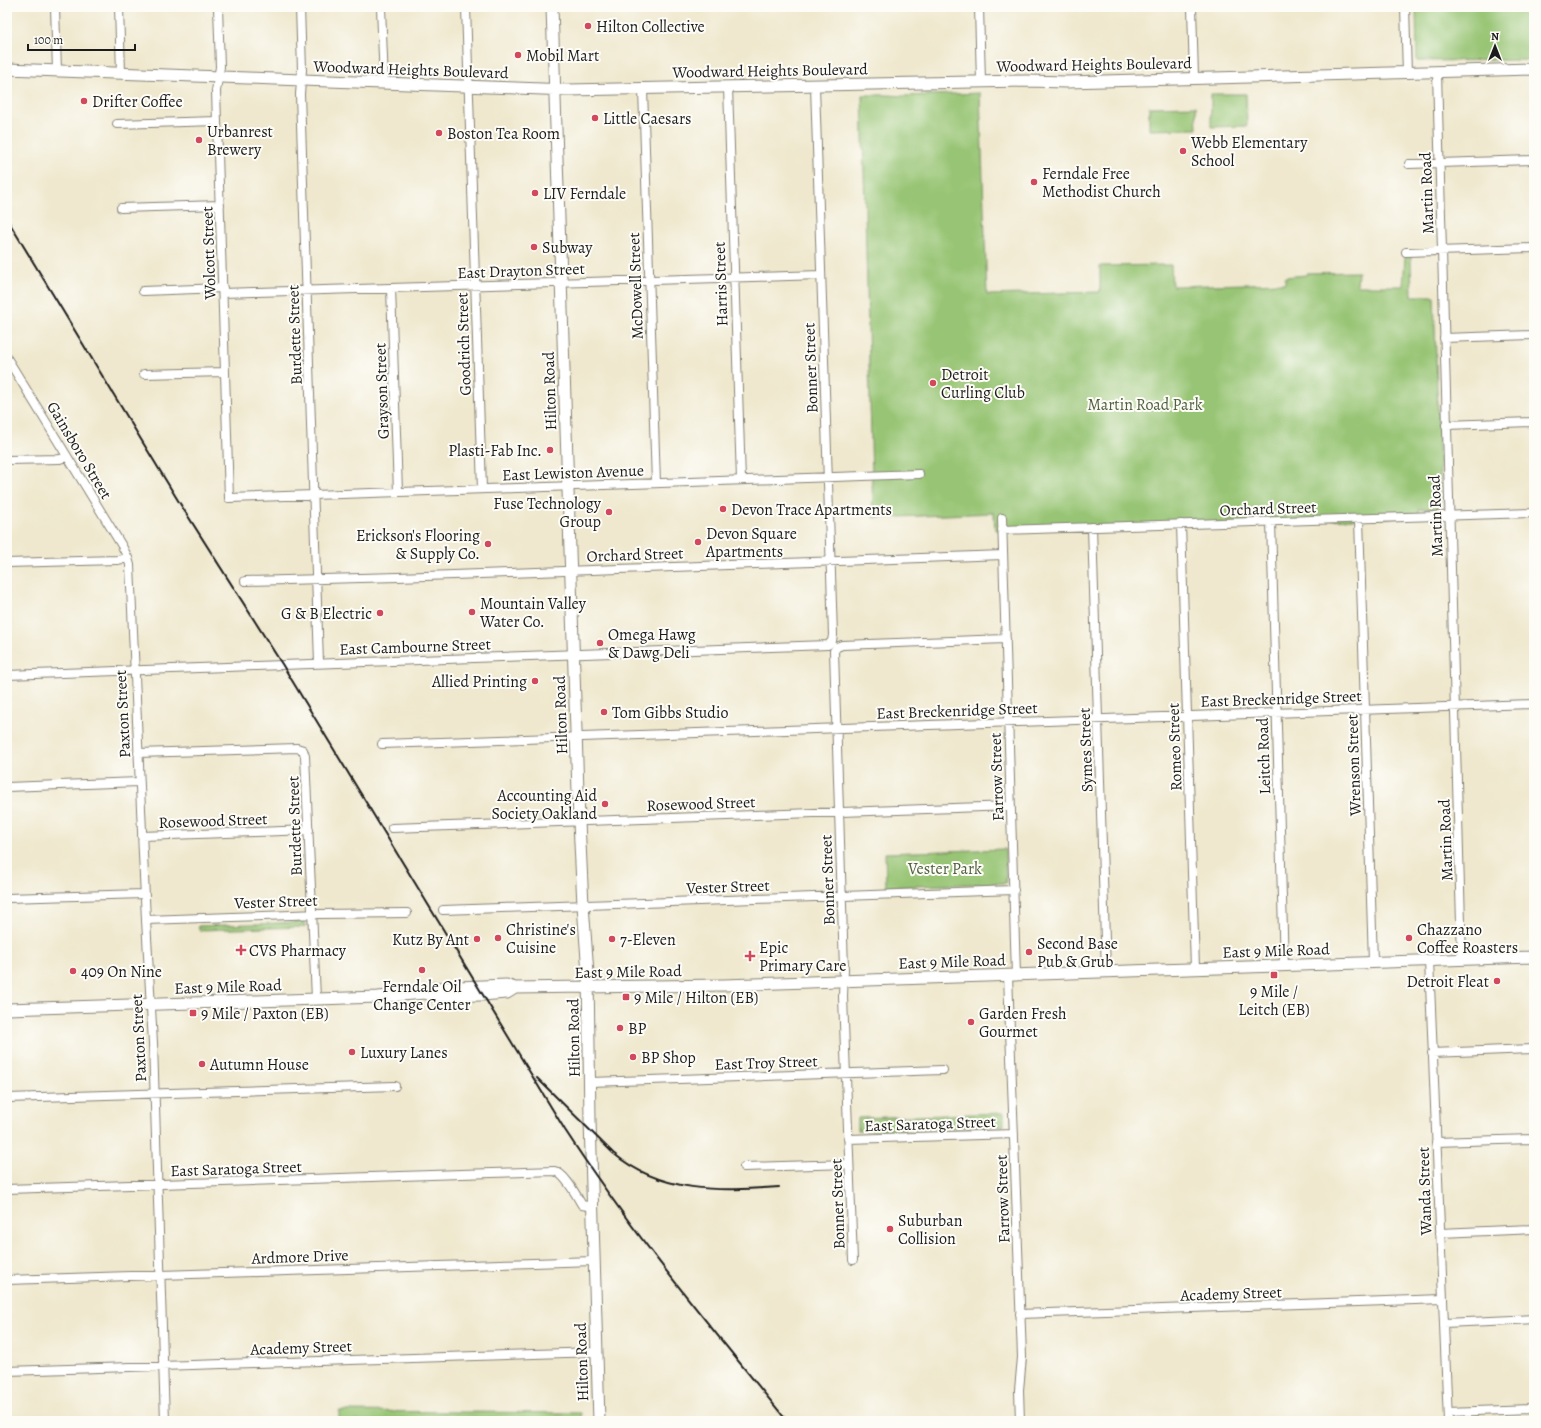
<svg xmlns="http://www.w3.org/2000/svg" width="1541" height="1428" font-family="Alegreya,serif">
  <rect width="100%" height="100%" fill="#fdfcf7"/>
  <filter id="ink" filterUnits="userSpaceOnUse"><feTurbulence type="fractalNoise" baseFrequency=".025" numOctaves="2"/><feDisplacementMap in="SourceGraphic" scale="8" xChannelSelector="R" yChannelSelector="G"/><feConvolveMatrix kernelMatrix="1 2 1 2 8 2 1 2 1" color-interpolation-filters="sRGB"/></filter>
  <filter id="wash" filterUnits="userSpaceOnUse"><feTurbulence type="fractalNoise" baseFrequency=".012" numOctaves="4" result="noise"/><feDisplacementMap in="SourceGraphic" scale="16" xChannelSelector="R" yChannelSelector="G"/><feGaussianBlur stdDeviation="0.9" result="paint"/><feColorMatrix in="noise" values="0 0 0 0 0 0 0 0 0 0 0 0 0 0 0 0 0 1.4 0 .05"/><feComposite in="paint" operator="in"/></filter>
  <g filter="url(#wash)">
    <rect width="100%" height="100%" fill="#efe8ce"/>
    <path fill="#98c574" stroke="#5a7048" d="M1416,7H1534V60L1417,61Z
      M980,93L987,295L1100,292V266L1171,265L1172,286L1285,283V277L1306,275L1307,273L1358,272L1357,286H1403L1405,257H1411L1412,296H1434L1441,508L1419,509V517L995,530L994,513L873,518L862,95H887L904,96Z
      M1211,94H1246L1247,126L1211,127Z
      M1196,106L1197,129L1149,130V107Z
      M1005,849L1006,883L886,887L885,853Z
      M305,922V927L199,930L198,926Z
      M1004,1113V1126L858,1131V1118Z
      M339,1411L581,1413V1421H339Z"/>
  </g>
  <g filter="url(#ink)">
    <g fill="none" stroke-linecap="round" stroke-linejoin="round">
      <defs>
        <path id="street" d="M55,7L57,71
          M119,7L121,73
          M218,7L220,67L216,91L229,498L919,474
          M300,7L302,70L300,94L319,663
          M381,7L384,83
          M466,7L482,489
          M979,7L981,82
          M1192,7L1194,77
          M1405,7L1407,74
          M1437,73L1462,959
          M728,87L741,480
          M643,89L656,483
          M117,124L217,121
          M1409,164L1534,160
          M121,208L220,205
          M1406,252L1534,248
          M391,288L398,492
          M143,291L223,288
          M223,293L821,275
          M1444,338L1534,335
          M7,358L122,546L128,558L130,565L146,920L153,1043L165,1421
          M144,374L225,372
          M1446,425L1534,422
          M7,460L60,459L67,457
          M1002,518L1016,975
          M1359,519L1373,962
          M1271,522L1284,966
          M1181,524L1195,968
          M1092,527L1106,972
          M1002,530L1534,513
          M7,563L117,560L128,558
          M245,581L398,577L1003,555
          M7,675L828,645L832,641L833,635L815,86
          M382,744L1534,704
          M138,753L297,748L303,750L305,756L316,998
          M7,787L139,782
          M392,828L1011,806
          M142,836L309,830
          M7,898L144,894
          M443,910L1014,890
          M146,920L319,914L407,913
          M1429,960L1448,1421
          M1008,975L1022,1357L1019,1390L1020,1421
          M1432,1053L1534,1049
          M590,1082L943,1070
          M7,1098L395,1086
          M848,1139L1014,1134
          M1436,1142L1534,1139
          M744,1167L849,1164
          M7,1189L554,1171C565,1173 576,1195 582,1205L593,1207
          M1440,1233L1534,1229
          M853,1260L843,997L844,969L834,651L837,647L842,645L1006,639
          M7,1280L594,1261
          M1020,1314L1443,1299
          M1444,1323L1534,1319
          M7,1371L597,1352
          M1448,1412L1534,1409"/>
        <path id="secondary" d="M552,7L579,822L583,905L588,973L590,1120L599,1421
          M7,69L568,90L1027,81L1067,82L1534,69
          M425,993L434,996L482,995L507,993L515,988
          M7,1009L378,997L425,993L434,988L506,985L515,988L724,985L1534,957"/>
      </defs>
      <use href="#street" stroke="#868275" stroke-width="10"/>
      <use href="#secondary" stroke="#868275" stroke-width="13"/>
      <use href="#street" stroke="#fff" stroke-width="8"/>
      <use href="#secondary" stroke="#fff" stroke-width="11"/>
      <path stroke="#1c1c1c" stroke-width="2" d="M7,219L179,502L282,664L565,1130C632,1233 710,1326 787,1421
        M537,1078L613,1153C662,1194 719,1191 779,1187"/>
    </g>
  </g>
  <g fill="#d1495b" stroke="#fdfcf7" stroke-width="1.5">
    <circle cx="588" cy="26" r="4"/>
    <circle cx="518" cy="55" r="4"/>
    <circle cx="84" cy="101" r="4"/>
    <circle cx="595" cy="118" r="4"/>
    <circle cx="439" cy="133" r="4"/>
    <circle cx="199" cy="140" r="4"/>
    <circle cx="1183" cy="151" r="4"/>
    <circle cx="1034" cy="182" r="4"/>
    <circle cx="535" cy="193" r="4"/>
    <circle cx="534" cy="247" r="4"/>
    <circle cx="933" cy="383" r="4"/>
    <circle cx="550" cy="450" r="4"/>
    <circle cx="723" cy="509" r="4"/>
    <circle cx="609" cy="512" r="4"/>
    <circle cx="698" cy="542" r="4"/>
    <circle cx="488" cy="544" r="4"/>
    <circle cx="472" cy="612" r="4"/>
    <circle cx="380" cy="613" r="4"/>
    <circle cx="600" cy="643" r="4"/>
    <circle cx="535" cy="681" r="4"/>
    <circle cx="604" cy="712" r="4"/>
    <circle cx="605" cy="804" r="4"/>
    <circle cx="498" cy="938" r="4"/>
    <circle cx="1409" cy="938" r="4"/>
    <circle cx="477" cy="939" r="4"/>
    <circle cx="612" cy="939" r="4"/>
    <path d="M239 944h4v4h4v4h-4v4h-4v-4h-4v-4h4z"/>
    <circle cx="1029" cy="952" r="4"/>
    <path d="M748 950h4v4h4v4h-4v4h-4v-4h-4v-4h4z"/>
    <circle cx="422" cy="970" r="4"/>
    <circle cx="73" cy="971" r="4"/>
    <rect x="1270" y="971" width="8" height="8" rx="2"/>
    <circle cx="1497" cy="981" r="4"/>
    <rect x="622" y="993" width="8" height="8" rx="2"/>
    <rect x="189" y="1009" width="8" height="8" rx="2"/>
    <circle cx="971" cy="1022" r="4"/>
    <circle cx="620" cy="1028" r="4"/>
    <circle cx="352" cy="1052" r="4"/>
    <circle cx="633" cy="1057" r="4"/>
    <circle cx="202" cy="1064" r="4"/>
    <circle cx="890" cy="1229" r="4"/>
  </g>
  <g text-anchor="middle" stroke-width="4" stroke-linejoin="round" paint-order="stroke">
    <g font-size="16" fill="#1c1c1c" stroke="#fdfcf7" text-anchor="start">
      <text x="596" y="32">Hilton Collective</text>
      <text x="526" y="61">Mobil Mart</text>
      <text x="92" y="107">Drifter Coffee</text>
      <text x="603" y="124">Little Caesars</text>
      <text x="207" y="137">Urbanrest<tspan x="207" dy="18">Brewery</tspan></text>
      <text x="447" y="139">Boston Tea Room</text>
      <text x="1191" y="148">Webb Elementary<tspan x="1191" dy="18">School</tspan></text>
      <text x="1042" y="179">Ferndale Free<tspan x="1042" dy="18">Methodist Church</tspan></text>
      <text x="543" y="199">LIV Ferndale</text>
      <text x="542" y="253">Subway</text>
      <text x="941" y="380">Detroit<tspan x="941" dy="18">Curling Club</tspan></text>
      <text x="542" y="456" text-anchor="end">Plasti-Fab Inc.</text>
      <text x="601" y="509" text-anchor="end">Fuse Technology<tspan x="601" dy="18">Group</tspan></text>
      <text x="731" y="515">Devon Trace Apartments</text>
      <text x="706" y="539">Devon Square<tspan x="706" dy="18">Apartments</tspan></text>
      <text x="480" y="541" text-anchor="end">Erickson's Flooring<tspan x="480" dy="18">&amp; Supply Co.</tspan></text>
      <text x="480" y="609">Mountain Valley<tspan x="480" dy="18">Water Co.</tspan></text>
      <text x="372" y="619" text-anchor="end">G &amp; B Electric</text>
      <text x="608" y="640">Omega Hawg<tspan x="608" dy="18">&amp; Dawg Deli</tspan></text>
      <text x="527" y="687" text-anchor="end">Allied Printing</text>
      <text x="612" y="718">Tom Gibbs Studio</text>
      <text x="597" y="801" text-anchor="end">Accounting Aid<tspan x="597" dy="18">Society Oakland</tspan></text>
      <text x="506" y="935">Christine's<tspan x="506" dy="18">Cuisine</tspan></text>
      <text x="1417" y="935">Chazzano<tspan x="1417" dy="18">Coffee Roasters</tspan></text>
      <text x="469" y="945" text-anchor="end">Kutz By Ant</text>
      <text x="620" y="945">7-Eleven</text>
      <text x="1037" y="949">Second Base<tspan x="1037" dy="18">Pub &amp; Grub</tspan></text>
      <text x="759" y="953">Epic<tspan x="759" dy="18">Primary Care</tspan></text>
      <text x="249" y="956">CVS Pharmacy</text>
      <text x="81" y="977">409 On Nine</text>
      <text x="1489" y="987" text-anchor="end">Detroit Fleat</text>
      <text x="422" y="992" text-anchor="middle">Ferndale Oil<tspan x="422" dy="18">Change Center</tspan></text>
      <text x="1274" y="997" text-anchor="middle">9 Mile /<tspan x="1274" dy="18">Leitch (EB)</tspan></text>
      <text x="634" y="1003">9 Mile / Hilton (EB)</text>
      <text x="201" y="1019">9 Mile / Paxton (EB)</text>
      <text x="979" y="1019">Garden Fresh<tspan x="979" dy="18">Gourmet</tspan></text>
      <text x="628" y="1034">BP</text>
      <text x="360" y="1058">Luxury Lanes</text>
      <text x="641" y="1063">BP Shop</text>
      <text x="210" y="1070">Autumn House</text>
      <text x="898" y="1226">Suburban<tspan x="898" dy="18">Collision</tspan></text>
    </g>
    <g font-size="16" fill="#1c1c1c" stroke="#fdfcf7">
      <text transform="translate(1094 64) rotate(-1)" y="6">Woodward Heights Boulevard</text>
      <text transform="translate(411 69) rotate(2)" y="6">Woodward Heights Boulevard</text>
      <text transform="translate(770 70) rotate(-1)" y="6">Woodward Heights Boulevard</text>
      <text transform="translate(1426 193) rotate(-92)" y="6">Martin Road</text>
      <text transform="translate(208 253) rotate(-92)" y="6">Wolcott Street</text>
      <text transform="translate(521 270) rotate(-2)" y="6">East Drayton Street</text>
      <text transform="translate(720 284) rotate(-92)" y="6">Harris Street</text>
      <text transform="translate(635 286) rotate(-92)" y="6">McDowell Street</text>
      <text transform="translate(294 335) rotate(-92)" y="6">Burdette Street</text>
      <text transform="translate(463 344) rotate(-92)" y="6">Goodrich Street</text>
      <text transform="translate(810 368) rotate(-92)" y="6">Bonner Street</text>
      <text transform="translate(381 391) rotate(-92)" y="6">Grayson Street</text>
      <text transform="translate(549 391) rotate(-92)" y="6">Hilton Road</text>
      <text transform="translate(80 450) rotate(59)" y="6">Gainsboro Street</text>
      <text transform="translate(573 472) rotate(-2)" y="6">East Lewiston Avenue</text>
      <text transform="translate(1268 508) rotate(-2)" y="6">Orchard Street</text>
      <text transform="translate(1435 516) rotate(-92)" y="6">Martin Road</text>
      <text transform="translate(635 554) rotate(-2)" y="6">Orchard Street</text>
      <text transform="translate(415 646) rotate(-2)" y="6">East Cambourne Street</text>
      <text transform="translate(1281 698) rotate(-2)" y="6">East Breckenridge Street</text>
      <text transform="translate(957 710) rotate(-2)" y="6">East Breckenridge Street</text>
      <text transform="translate(122 714) rotate(-93)" y="6">Paxton Street</text>
      <text transform="translate(560 715) rotate(-92)" y="6">Hilton Road</text>
      <text transform="translate(1174 747) rotate(-92)" y="6">Romeo Street</text>
      <text transform="translate(1085 750) rotate(-92)" y="6">Symes Street</text>
      <text transform="translate(1263 756) rotate(-92)" y="6">Leitch Road</text>
      <text transform="translate(1353 765) rotate(-92)" y="6">Wrenson Street</text>
      <text transform="translate(996 777) rotate(-92)" y="6">Farrow Street</text>
      <text transform="translate(701 803) rotate(-2)" y="6">Rosewood Street</text>
      <text transform="translate(213 820) rotate(-2)" y="6">Rosewood Street</text>
      <text transform="translate(294 826) rotate(-92)" y="6">Burdette Street</text>
      <text transform="translate(1445 840) rotate(-92)" y="6">Martin Road</text>
      <text transform="translate(827 880) rotate(-92)" y="6">Bonner Street</text>
      <text transform="translate(728 886) rotate(-2)" y="6">Vester Street</text>
      <text transform="translate(276 901) rotate(-2)" y="6">Vester Street</text>
      <text transform="translate(1276 950) rotate(-2)" y="6">East 9 Mile Road</text>
      <text transform="translate(952 961) rotate(-2)" y="6">East 9 Mile Road</text>
      <text transform="translate(628 971) rotate(-1)" y="6">East 9 Mile Road</text>
      <text transform="translate(228 986) rotate(-2)" y="6">East 9 Mile Road</text>
      <text transform="translate(138 1038) rotate(-93)" y="6">Paxton Street</text>
      <text transform="translate(573 1038) rotate(-91)" y="6">Hilton Road</text>
      <text transform="translate(766 1062) rotate(-2)" y="6">East Troy Street</text>
      <text transform="translate(930 1123) rotate(-2)" y="6">East Saratoga Street</text>
      <text transform="translate(236 1168) rotate(-2)" y="6">East Saratoga Street</text>
      <text transform="translate(1424 1191) rotate(-92)" y="6">Wanda Street</text>
      <text transform="translate(1002 1199) rotate(-92)" y="6">Farrow Street</text>
      <text transform="translate(837 1204) rotate(-92)" y="6">Bonner Street</text>
      <text transform="translate(300 1256) rotate(-2)" y="6">Ardmore Drive</text>
      <text transform="translate(1231 1293) rotate(-2)" y="6">Academy Street</text>
      <text transform="translate(301 1347) rotate(-2)" y="6">Academy Street</text>
      <text transform="translate(581 1362) rotate(-92)" y="6">Hilton Road</text>
    </g>
    <g font-size="16" fill="#4e603f" stroke="#fdfcf7">
      <text x="1145" y="410">Martin Road Park</text>
      <text x="945" y="874">Vester Park</text>
    </g>
  </g>
  <rect width="1541" height="1428" fill="none" stroke="#fdfcf7" stroke-width="24"/>
  <g transform="translate(1495 46)" stroke="#fdfcf7" stroke-width="3" paint-order="stroke">
  <path d="M0-3L7 15L0 10L-7 15Z" fill="#1c1c1c"/>
  <text y="-6" font-size="11" font-weight="bold" text-anchor="middle" fill="#1c1c1c">N</text>
  </g>
  <path d="M28 44v6h107v-6" fill="none" stroke="#1c1c1c" stroke-width="2"/>
  <text x="34" y="44" font-size="12" fill="#1c1c1c" stroke="#fdfcf7" stroke-width="3" paint-order="stroke">100 m</text>
</svg>
